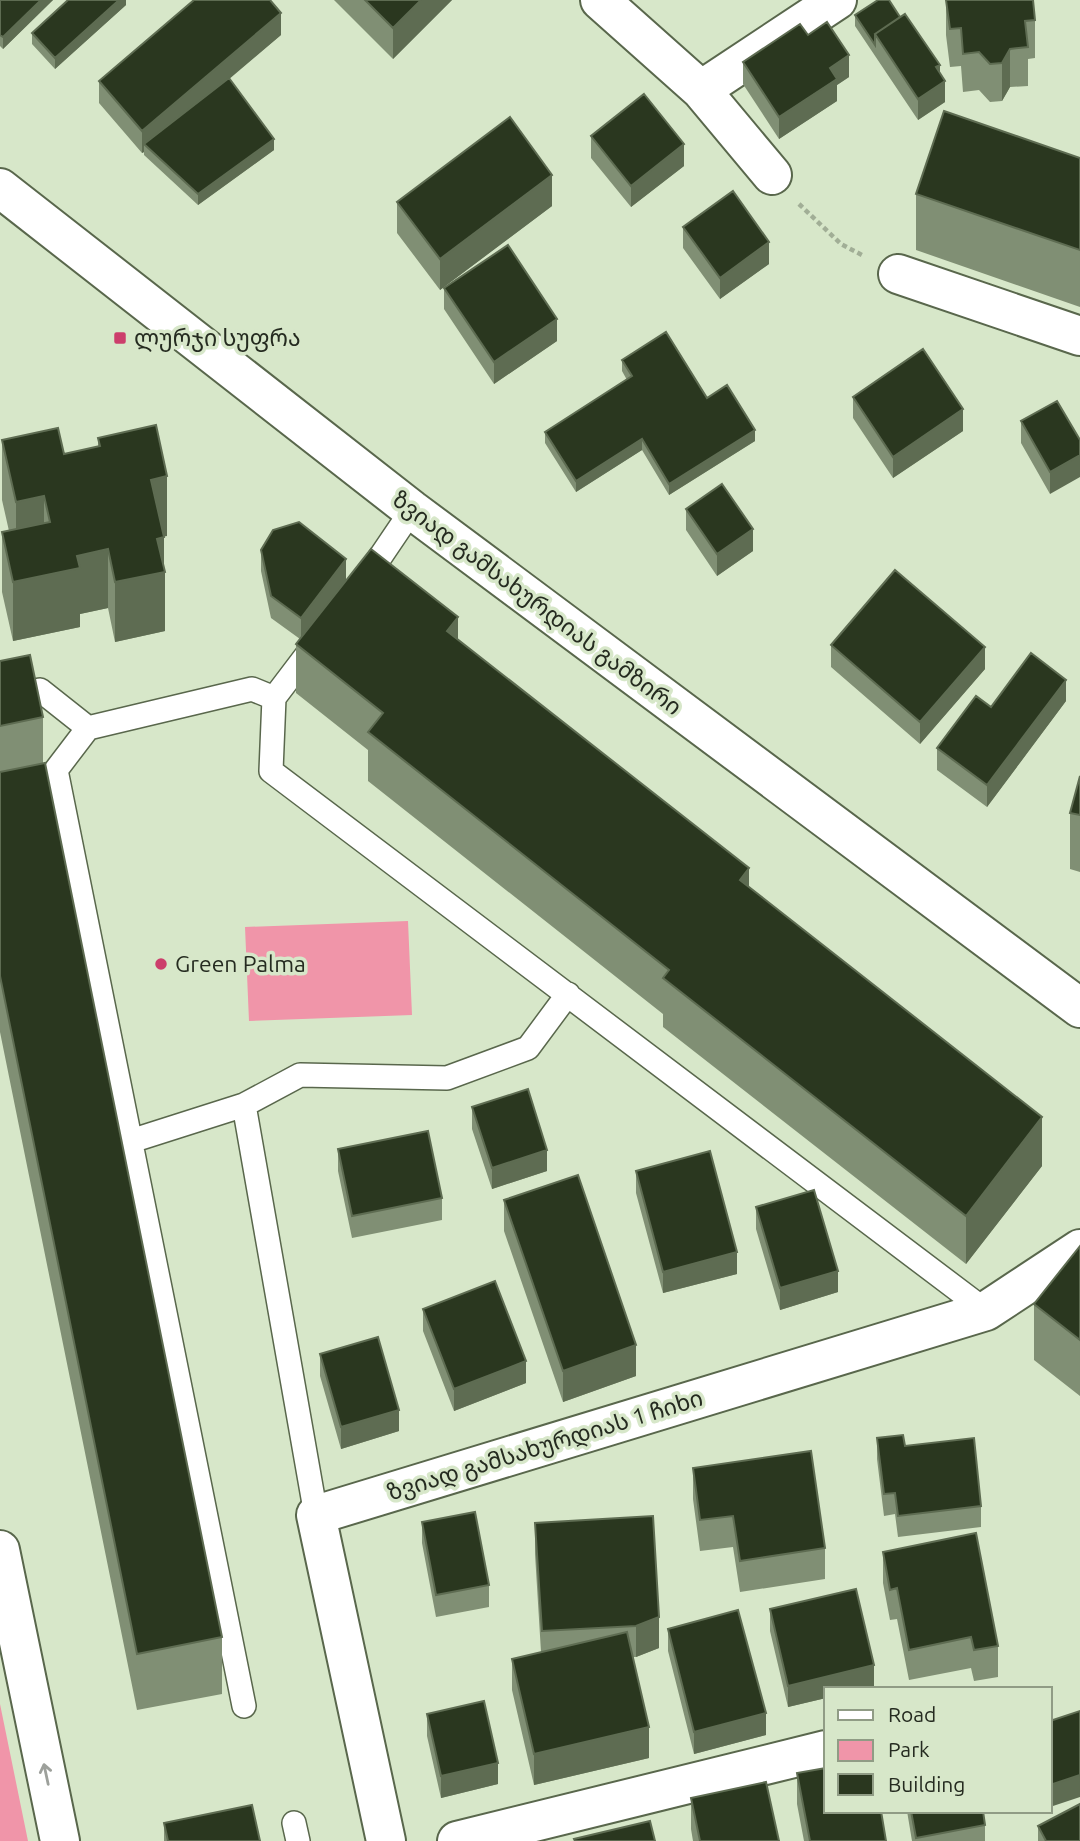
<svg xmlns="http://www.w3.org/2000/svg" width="1080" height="1841" font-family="Ubuntu,'Noto Sans Georgian',sans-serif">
  <rect width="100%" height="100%" fill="#d7e7c9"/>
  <path fill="#f095a9" d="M408,921L412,1015L249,1021L245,927Z
    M0,1704L28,1841H0Z"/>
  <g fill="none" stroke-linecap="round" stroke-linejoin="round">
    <defs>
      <path id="lane" d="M364,581L412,510
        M315,644L274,698L271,771L986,1311
        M0,698L40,690L88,728L252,689L274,698
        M88,728L56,770L244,1706
        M244,1105L316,1515
        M131,1141L244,1105L300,1075L447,1078L528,1048L568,994
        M294,1823L298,1841"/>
      <path id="street" d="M600,0L701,90L772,175
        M701,90L837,0
        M898,274L1080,336
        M386,1841L316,1515L986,1311L1080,1249
        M457,1841L826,1750"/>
      <path id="secondary" d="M0,1550L60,1841"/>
      <path id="primary" d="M0,188L412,510L1080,1008"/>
    </defs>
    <use href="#lane" stroke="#59674c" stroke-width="26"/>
    <use href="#street" stroke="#59674c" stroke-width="42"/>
    <use href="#secondary" stroke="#59674c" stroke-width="42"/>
    <use href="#primary" stroke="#59674c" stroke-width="42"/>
    <path stroke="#a1ae96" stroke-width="4.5" stroke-dasharray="5 3.5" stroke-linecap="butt" d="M799,204L841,244L862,255"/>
    <use href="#lane" stroke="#fff" stroke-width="23"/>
    <use href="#street" stroke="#fff" stroke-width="38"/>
    <use href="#secondary" stroke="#fff" stroke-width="38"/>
    <use href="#primary" stroke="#fff" stroke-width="38"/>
  </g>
  <path fill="#808f74" d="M0,0H53L3,49L0,46Z
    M126,0V5L55,69L32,44V33Z
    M334,0H452L393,59Z
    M946,0L1035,20V58L1028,59V86L1010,87L1002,101L990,102L979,90L963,92L961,66L950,67L946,35Z
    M855,15L940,73L945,102L918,120L855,26Z
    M281,35L229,78L274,150L198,205L144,155V152L142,153L99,103V81Z
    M808,35L849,77L837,85V101L779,139L743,84V62Z
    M591,136L684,166L631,207L591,158Z
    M1080,158V307L916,250V194Z
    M397,202L552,206L440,290L397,233Z
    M683,227L769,264L720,299L683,248Z
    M444,288L557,341L494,384L444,309Z
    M622,360L707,398L755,441L669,495L642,450L576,492L545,443V432L627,380L622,371Z
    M853,397L963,431L893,478L853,418Z
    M1057,401L1050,494L1021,443V421Z
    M98,438L167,536H163L165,631L115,642L108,608L80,614V627L13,641L2,592V532L9,531L2,500V440L64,454L98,447Z
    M686,509L753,551L717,576L686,530Z
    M261,550L346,581L458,639L749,888L1042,1166L966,1264L663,1027V1014L368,781V750L296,693V644L300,639L271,618L261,571Z
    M831,645L985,669L920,744L831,667Z
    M0,661L43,717V763L222,1637V1694L137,1710L0,1032Z
    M1066,701L987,807L937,770V748L991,707Z
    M1080,776V872L1070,869V813Z
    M472,1107L547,1171L492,1189L472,1129Z
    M338,1149L442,1198V1220L352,1238L338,1171Z
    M636,1171L737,1274L663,1293L636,1193Z
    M504,1200L636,1376L563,1402L504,1231Z
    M756,1207L838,1292L780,1310L756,1229Z
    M1080,1246V1396L1034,1360V1304Z
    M423,1309L526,1383L454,1411L423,1331Z
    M320,1354L399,1431L341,1449L320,1376Z
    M877,1438L905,1446L981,1506V1527L898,1537L895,1514L884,1516L877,1459Z
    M693,1468L825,1548V1579L740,1592L733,1547L700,1551L693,1499Z
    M422,1522L489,1585V1607L436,1617L422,1543Z
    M535,1523L659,1648L636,1657H632L649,1758L534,1785L512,1690V1659L541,1652L535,1554Z
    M883,1552L998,1646V1677L974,1681L971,1668L909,1680L897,1619L890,1620L883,1583Z
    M770,1609L874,1687L866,1689H826V1698L788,1707L770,1631Z
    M668,1629L766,1735L694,1754L668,1651Z
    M427,1714L498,1784L441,1798L427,1736Z
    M797,1773L886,1841H804L797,1804Z
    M691,1798L779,1841H693L691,1829Z
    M907,1811H983L985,1825V1841H912Z
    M164,1823L260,1841H164Z
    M1038,1826L1080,1841H1038Z"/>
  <path fill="#5e6c52" d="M41,0H53L3,49V37Z
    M119,0H126V5L55,69V58Z
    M421,0H452L393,59V28Z
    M281,13V35L148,148L144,144V152L142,153V131Z
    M1010,49V87L1002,101V63Z
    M849,55V77L837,85V101L779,139V117L830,68Z
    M940,65V84L945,81V102L918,120V99L936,67Z
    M274,139V150L198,205V194Z
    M684,144V166L631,207V186Z
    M552,175V206L440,290V259Z
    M769,242V264L720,299V278Z
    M557,319V341L494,384V362Z
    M963,409V431L893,478V457Z
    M755,430V441L669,495V484Z
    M642,439V450L576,492V481Z
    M1080,455V477L1050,494V472Z
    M167,476V536L151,539V480Z
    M44,496V555L16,561V502Z
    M753,529V551L717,576V554Z
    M164,537V572H165V631L115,642V582L157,539Z
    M108,549V608L80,614V627L13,641V582L77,556Z
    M346,559V581L301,639V618Z
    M458,617V666L447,631Z
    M985,647V669L920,744V722Z
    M1066,680V701L987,807V785Z
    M749,868V917L740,880Z
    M1042,1117V1166L966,1264V1216Z
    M547,1150V1171L492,1189V1168Z
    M737,1252V1274L663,1293V1272Z
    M838,1271V1292L780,1310V1288Z
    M636,1345V1376L563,1402V1371Z
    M526,1361V1383L454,1411V1389Z
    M399,1410V1431L341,1449V1427Z
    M659,1617V1648L636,1657V1626Z
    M874,1665V1687L866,1689H826V1698L788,1707V1686Z
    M766,1713V1735L694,1754V1732Z
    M649,1727V1758L534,1785V1754Z
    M498,1763V1784L441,1798V1776Z
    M1080,1775V1797L1050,1807V1785Z"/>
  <path fill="#2a371f" stroke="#5e6c52" stroke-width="2" d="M0,0H41L3,37L0,35Z
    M68,0H119L55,58L32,33Z
    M194,0H270L281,13L142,131L99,81Z
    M365,0H421L393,28Z
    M878,0H889L900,17L875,34V45L855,15Z
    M946,0H1033L1035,20L1025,21L1028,47L1010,49L1002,63L990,64L979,52L963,54L961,28L950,29Z
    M905,14L940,65L936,67L945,81L918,99L875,34Z
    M827,22L849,55L830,68L837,79L779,117L743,62L800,24L808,35Z
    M229,78L274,139L198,194L144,144Z
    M644,94L684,144L631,186L591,136Z
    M944,111L1080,158V250L916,194Z
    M510,117L552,175L440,259L397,202Z
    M733,191L769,242L720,278L683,227Z
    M508,245L557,319L494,362L444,288Z
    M666,332L707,398L727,385L755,430L669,484L642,439L576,481L545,432L632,376L622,360Z
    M923,349L963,409L893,457L853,397Z
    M1057,401L1080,440V455L1050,472L1021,421Z
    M156,425L167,476L151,480L164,537L157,539L165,572L115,582L108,549L77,556L80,568L13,582L2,532L50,522L44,496L16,502L2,440L58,428L64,454L100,446L98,438Z
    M722,484L753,529L717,554L686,509Z
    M299,522L346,559L301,618L271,596L261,550L273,530Z
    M371,549L458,617L447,631L749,868L740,880L1042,1117L966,1216L663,978L669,970L368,732L383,713L296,644Z
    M895,570L985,647L920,722L831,645Z
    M1031,653L1066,680L987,785L937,748L976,696L991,707Z
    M30,655L43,717L0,726V661Z
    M45,763L222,1637L137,1654L0,976V772Z
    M1080,776V815L1070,813Z
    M528,1089L547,1150L492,1168L472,1107Z
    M428,1131L442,1198L352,1216L338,1149Z
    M710,1151L737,1252L663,1272L636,1171Z
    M578,1175L636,1345L563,1371L504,1200Z
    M814,1190L838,1271L780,1288L756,1207Z
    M1080,1246V1340L1034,1304Z
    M495,1281L526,1361L454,1389L423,1309Z
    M378,1337L399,1410L341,1427L320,1354Z
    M903,1435L905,1446L974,1438L981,1506L898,1516L895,1493L884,1494L877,1438Z
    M811,1451L825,1548L740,1561L733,1516L700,1520L693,1468Z
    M475,1512L489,1585L436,1595L422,1522Z
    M653,1516L659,1617L636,1626L542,1631L535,1523Z
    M976,1533L998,1646L974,1650L971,1637L909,1650L897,1588L890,1590L883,1552Z
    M856,1589L874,1665L788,1686L770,1609Z
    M738,1610L766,1713L694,1732L668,1629Z
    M627,1632L649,1727L534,1754L512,1659Z
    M484,1701L498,1763L441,1776L427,1714Z
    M1080,1711V1775L1050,1785V1721Z
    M826,1768V1811H881L886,1841H810L797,1773Z
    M766,1782L779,1841H700L691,1798Z
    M1080,1804V1841H1046L1038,1826Z
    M252,1805L260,1841H168L164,1823Z
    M911,1811H983L985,1825L916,1838Z
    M650,1821L655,1841H575L574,1839Z"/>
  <defs><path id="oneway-shaft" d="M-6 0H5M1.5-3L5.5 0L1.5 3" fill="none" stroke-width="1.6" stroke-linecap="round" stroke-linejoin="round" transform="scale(1.75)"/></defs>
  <use stroke="#9da09b" href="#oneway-shaft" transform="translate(46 1774) rotate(-102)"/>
  <g fill="#cc3e6b" stroke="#d7e7c9" stroke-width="2.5">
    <rect x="113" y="331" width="14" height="14" rx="3.5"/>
    <circle cx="161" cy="964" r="7"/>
  </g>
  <g text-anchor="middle" stroke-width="7" stroke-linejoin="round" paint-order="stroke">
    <g font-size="23" fill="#252b20" stroke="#d7e7c9" text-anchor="start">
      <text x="134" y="346">ლურჯი სუფრა</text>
      <text x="175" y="972">Green Palma</text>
    </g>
    <g font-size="23" fill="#252b20" stroke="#d7e7c9">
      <text transform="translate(537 603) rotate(37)" y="8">ზვიად გამსახურდიას გამზირი</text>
      <text transform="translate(545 1445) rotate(-17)" y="8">ზვიად გამსახურდიას 1 ჩიხი</text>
    </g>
  </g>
  <rect x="824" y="1687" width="228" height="126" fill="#d7e7c9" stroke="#909c85" stroke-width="2"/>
  <rect x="838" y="1710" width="35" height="10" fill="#ffffff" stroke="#909c85" stroke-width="2"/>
  <text x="888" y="1722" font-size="21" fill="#252b20">Road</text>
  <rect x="838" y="1740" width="35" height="21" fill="#f095a9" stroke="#909c85" stroke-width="2"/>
  <text x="888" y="1757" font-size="21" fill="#252b20">Park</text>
  <rect x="838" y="1774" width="35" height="21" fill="#2a371f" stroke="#909c85" stroke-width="2"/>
  <text x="888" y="1792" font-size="21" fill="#252b20">Building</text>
</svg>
